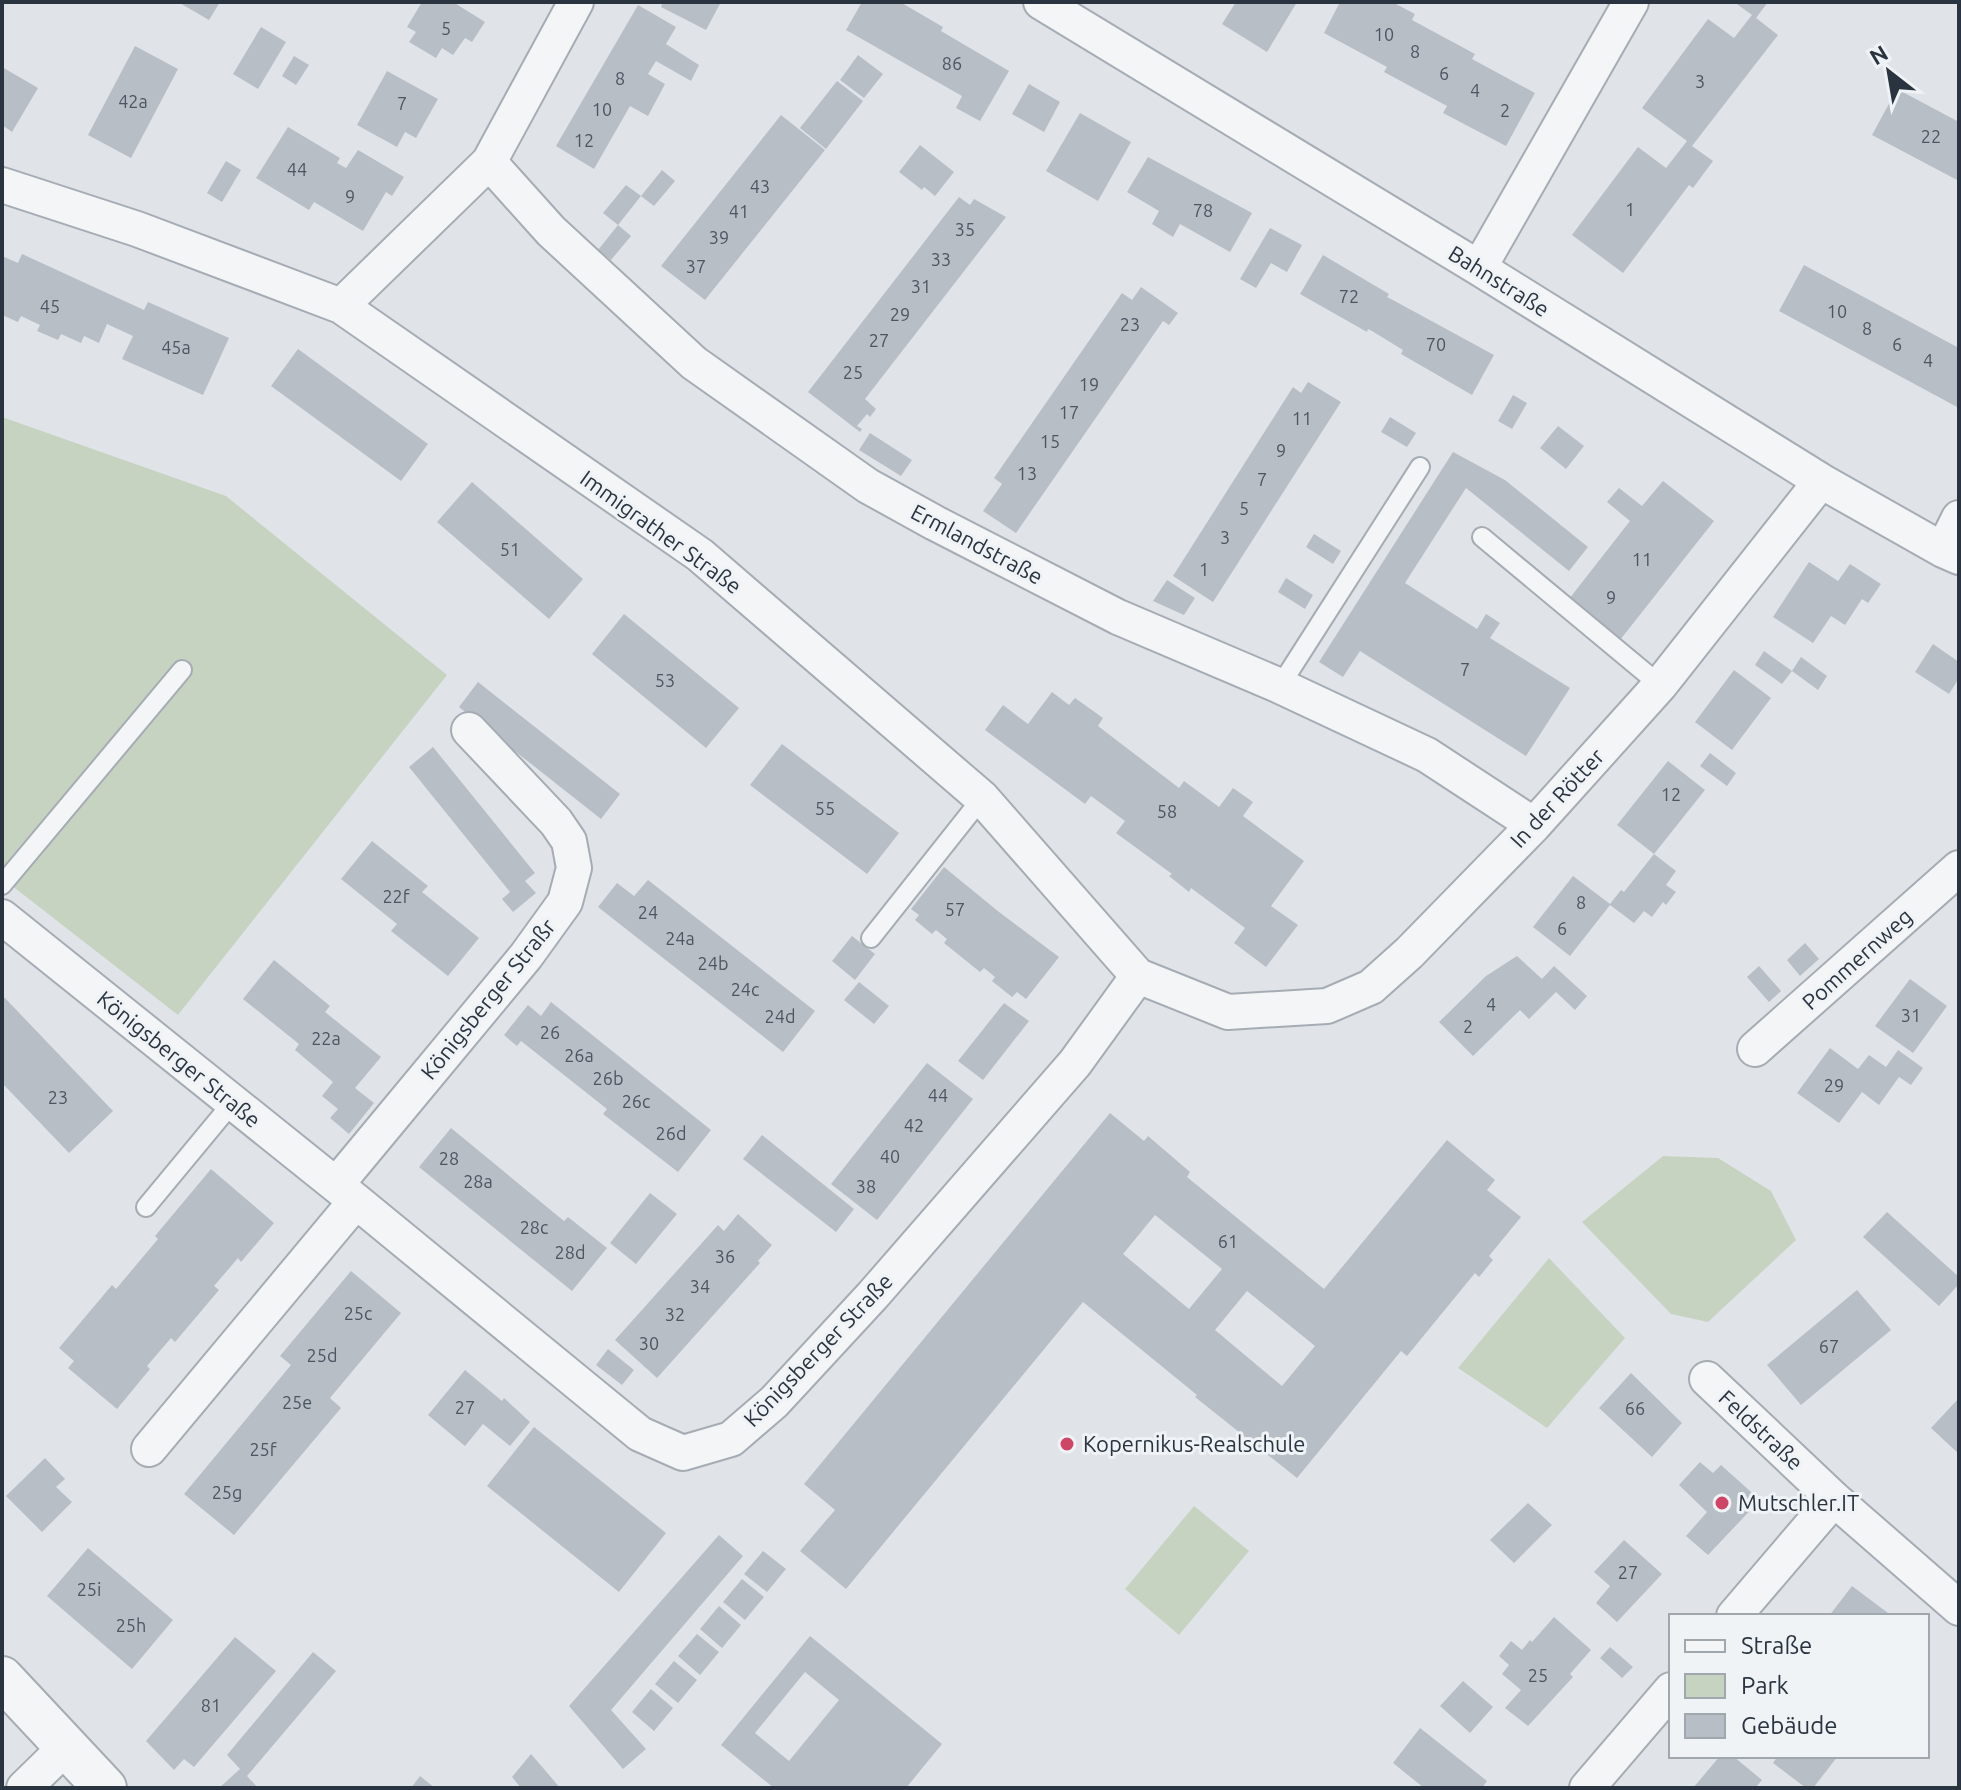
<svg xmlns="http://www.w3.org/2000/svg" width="1961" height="1790" font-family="Ubuntu,sans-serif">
  <rect width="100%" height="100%" fill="#e0e4e9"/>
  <path fill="#c7d3c1" d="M2,417L226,496L447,675L178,1015L2,878Z
    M1663,1156L1718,1158L1771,1191L1796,1240L1708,1322L1671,1314L1582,1222Z
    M1549,1258L1625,1338L1547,1428L1458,1368Z
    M1194,1506L1249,1551L1179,1635L1125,1589Z"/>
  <path fill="#b7bec6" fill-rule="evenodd" d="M178,2H220L209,20Z
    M422,2H453L485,22L472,42L465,38L453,55L442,48L436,58L409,42L416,32L407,27Z
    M663,2H721L706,30L661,7Z
    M862,2H900L943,27L941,31L1009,71L980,121L956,108L962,96L846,30Z
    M1236,2H1297L1267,52L1222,24Z
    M1340,2H1392L1415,14L1412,20L1475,54L1472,59L1535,93L1506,146L1443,113L1447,106L1384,72L1387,67L1324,33Z
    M1734,2H1768L1756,18L1778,35L1692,146L1713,161L1693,188L1689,185L1623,273L1572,235L1638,147L1666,168L1687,141L1642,108L1708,19L1734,38L1752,15Z
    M638,5L676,27L666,44L699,65L691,81L656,61L648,74L665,84L648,116L630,106L594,169L556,146Z
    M261,27L286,42L258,89L233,74Z
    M135,46L178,69L131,158L88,135Z
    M858,55L883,74L864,98L840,80Z
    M294,56L309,65L296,85L282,76Z
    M2,67L38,88L12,132L2,125Z
    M387,71L438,99L416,138L405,132L397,147L357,125Z
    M837,81L863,101L826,149L800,128Z
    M1029,84L1060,102L1044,132L1012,114Z
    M1897,89L1959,122V181L1872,135Z
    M1080,113L1131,142L1098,201L1046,171Z
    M781,115L825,150L705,300L661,266Z
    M288,127L340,158L337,163L346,168L358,150L404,177L392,196L386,192L363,231L314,202L309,210L256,178Z
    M920,145L954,172L935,196L924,187L922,190L899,172Z
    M1148,157L1252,213L1230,252L1180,224L1173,237L1152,224L1159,211L1127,192Z
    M226,161L241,170L222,202L207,193Z
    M662,170L675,181L654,206L641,196L618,225L603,213L626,185L641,196Z
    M959,197L970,205L974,199L1006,217L865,399L876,409L870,417L867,414L857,426L862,429L860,432L808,392Z
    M618,225L631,236L611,260L598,250Z
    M1270,228L1302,245L1287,272L1271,263L1256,288L1240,279Z
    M22,254L144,310L148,302L229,338L203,395L122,359L133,336L107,324L99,343L84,336L81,343L61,334L58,340L37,331L40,325L21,316L18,322L2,315V256L18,263Z
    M1323,255L1389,294L1387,297L1391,299L1494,355L1472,395L1401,354L1403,350L1372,331L1368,329L1367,332L1300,294Z
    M1804,265L1959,348V408L1779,311Z
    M1141,287L1178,313L1169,325L1163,321L1016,533L983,511L1002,484L994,478L1122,293L1132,300Z
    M298,349L428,444L401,481L271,386Z
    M1308,382L1341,402L1213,602L1173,576L1293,387L1301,393Z
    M1513,395L1527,403L1512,429L1498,421Z
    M1390,417L1416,433L1407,447L1381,432Z
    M1558,426L1584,446L1566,469L1540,448Z
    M870,433L912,460L901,476L859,450Z
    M1453,452L1505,480L1588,547L1569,571L1466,488L1405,583L1477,629L1486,614L1500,623L1490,638L1570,688L1526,756L1360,651L1343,677L1319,662Z
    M1663,481L1714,521L1620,640L1569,599L1630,521L1607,502L1619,488L1642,506Z
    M472,482L583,579L549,619L437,522Z
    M1314,534L1341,551L1333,564L1306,547Z
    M1809,562L1838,581L1850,564L1881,584L1868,603L1862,599L1845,625L1831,616L1813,643L1773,617Z
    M1286,578L1313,595L1305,609L1278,592Z
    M1167,580L1195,598L1184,615L1153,601Z
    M624,614L739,708L706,748L592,654Z
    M1933,644L1959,662V678L1949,694L1915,672Z
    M1764,651L1792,671L1782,684L1755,665Z
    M1801,657L1827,676L1818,690L1792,671Z
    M1734,670L1771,698L1732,750L1695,722Z
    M478,682L620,794L601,819L459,707Z
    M1052,692L1069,705L1075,698L1103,718L1098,726L1179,788L1184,781L1219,807L1233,788L1253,802L1243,816L1304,861L1271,906L1298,925L1266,967L1234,943L1245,928L1191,888L1189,892L1169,876L1172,874L1116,833L1125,821L1091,796L1085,804L985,730L1003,705L1028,724Z
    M782,744L899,833L867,874L750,785Z
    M433,747L535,873L525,881L536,893L513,912L502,899L510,892L409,767Z
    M1710,753L1736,773L1727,786L1700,766Z
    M1668,761L1705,790L1654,854L1617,825Z
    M372,841L428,886L422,892L479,938L448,976L391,931L397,924L341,879Z
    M1654,854L1676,871L1666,885L1676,892L1666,905L1663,902L1652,917L1644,911L1634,923L1610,905L1570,956L1533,927L1573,876L1610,904L1621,890L1624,892Z
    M944,867L999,912L1059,957L1026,999L1017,992L1012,997L992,981L995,977L984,968L980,972L944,943L947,939L936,930L932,934L915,920L919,915L911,909Z
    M648,880L815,1011L783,1052L598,907L617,883L634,896Z
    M852,936L875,954L855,980L832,961Z
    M1805,943L1819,959L1800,976L1787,960Z
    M1517,956L1542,979L1554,966L1587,996L1575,1010L1556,992L1529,1019L1520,1010L1473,1056L1439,1022L1486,976Z
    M274,960L330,1006L325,1012L381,1057L355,1088L374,1103L349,1134L330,1118L338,1109L322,1096L333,1082L295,1050L299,1044L243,999Z
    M1759,966L1781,991L1769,1002L1747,977Z
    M1910,979L1947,1006L1913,1053L1875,1026Z
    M859,982L889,1006L874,1024L844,1000Z
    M2,995L113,1111L69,1153L2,1083Z
    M551,1002L711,1130L678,1172L603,1114L607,1109L521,1041L517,1046L504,1035L528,1005L541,1016Z
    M1004,1003L1029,1021L983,1080L958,1061Z
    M1830,1048L1858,1069L1869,1055L1886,1067L1898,1050L1923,1068L1911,1085L1899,1077L1879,1105L1862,1092L1839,1123L1797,1093Z
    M927,1063L973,1099L877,1220L831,1184Z
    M1110,1113L1144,1141L1148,1136L1190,1172L1187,1177L1324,1289L1447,1140L1495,1180L1487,1190L1521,1217L1489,1256L1493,1260L1479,1277L1475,1273L1407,1356L1401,1351L1297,1478L1195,1397L1197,1395L1083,1302L846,1589L800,1551L835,1510L804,1484ZM1155,1215L1222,1269L1189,1309L1123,1254ZM1247,1291L1315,1346L1282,1386L1215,1330Z
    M451,1128L564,1221L568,1217L607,1248L572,1291L419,1167Z
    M762,1135L854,1209L836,1232L743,1159Z
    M211,1169L274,1223L241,1262L238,1258L214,1286L219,1290L175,1342L171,1338L147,1366L150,1369L117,1409L68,1368L74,1361L59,1348L112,1285L116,1289L158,1239L155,1236Z
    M650,1193L677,1214L636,1264L610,1243Z
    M1887,1212L1959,1277V1284L1939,1306L1863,1237Z
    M738,1214L772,1245L758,1261L760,1263L657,1378L615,1340L718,1225L724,1231Z
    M351,1271L401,1313L330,1398L341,1408L234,1535L184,1494L291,1365L280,1356Z
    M1857,1290L1891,1330L1801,1405L1767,1365Z
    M608,1349L634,1370L622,1385L596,1365Z
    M465,1370L502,1401L504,1398L530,1422L510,1446L483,1424L465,1446L428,1415Z
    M1631,1373L1682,1423L1652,1457L1599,1408Z
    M1959,1398V1454L1931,1428Z
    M534,1427L666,1533L619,1592L487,1486Z
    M45,1458L65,1479L56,1487L72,1502L42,1532L6,1496Z
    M1700,1462L1713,1473L1721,1465L1760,1500L1708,1555L1686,1536L1707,1512L1679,1485Z
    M1528,1503L1552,1525L1514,1563L1490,1540Z
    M719,1535L743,1556L611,1710L646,1749L623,1769L569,1706Z
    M1624,1540L1662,1574L1617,1622L1596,1603L1610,1586L1594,1572Z
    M88,1548L173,1620L132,1669L47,1596Z
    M763,1551L786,1569L767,1592L744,1574Z
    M742,1579L764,1597L745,1620L723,1602Z
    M1852,1586L1892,1616H1829Z
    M719,1606L741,1625L722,1648L700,1629Z
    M1554,1617L1591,1650L1570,1674L1573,1677L1528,1726L1505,1708L1521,1690L1502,1674L1509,1665L1499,1656L1511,1641L1522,1650L1530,1640L1532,1642Z
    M697,1634L719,1652L700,1675L678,1656Z
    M810,1636L942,1744L906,1788H774L721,1745ZM805,1672L839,1700L789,1761L755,1733Z
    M235,1637L276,1671L194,1767L184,1759L174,1770L146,1741Z
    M1610,1647L1633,1667L1622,1678L1600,1658Z
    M313,1652L336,1671L247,1776L258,1788H219L240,1769L227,1755Z
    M674,1661L697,1680L678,1703L655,1684Z
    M1463,1681L1493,1707L1470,1733L1440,1706Z
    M651,1689L673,1708L654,1731L632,1712Z
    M1420,1728L1487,1781L1482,1788H1424L1393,1763Z
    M531,1754L544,1769L560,1788H521L512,1777Z
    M1720,1756H1733L1762,1780L1755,1788H1693Z
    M1778,1756H1838L1813,1788H1806L1773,1763Z
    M420,1776L435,1788H411Z"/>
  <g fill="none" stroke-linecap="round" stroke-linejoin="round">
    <defs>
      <path id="service" d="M1482,537L1660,685
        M1280,686L1420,467
        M2,885L182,670
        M871,938L982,798
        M146,1207L233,1102"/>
      <path id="minor" d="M1041,2L1479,268L1821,481L1943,550L1959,557
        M489,162L551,231L694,363L868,486L935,523L1118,617L1280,686L1427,755L1534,825
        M2,185L137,229L341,306L700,555L982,798L1138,976L1228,1012L1327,1006L1371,987L1409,953L1534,825L1660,685L1821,481
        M1479,268L1631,2
        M341,306L489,162L576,2
        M1943,550L1959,518
        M2,917L356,1201L640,1434L683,1453L731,1439L774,1402L873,1295L1075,1063L1138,976
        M1755,1049L1959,868
        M336,1185L526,956L565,902L574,868L569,841L556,822L469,730
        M1707,1379L1834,1499L1959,1608
        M149,1449L356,1201
        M1734,1616L1834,1499
        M24,1788L66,1747
        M1587,1788L1671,1690"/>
      <path id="tertiary" d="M2,1678L105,1788"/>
    </defs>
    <use href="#service" stroke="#a5acb3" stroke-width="22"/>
    <use href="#minor" stroke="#a5acb3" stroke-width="38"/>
    <use href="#tertiary" stroke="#a5acb3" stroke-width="46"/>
    <use href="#service" stroke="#f3f5f7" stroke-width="18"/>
    <use href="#minor" stroke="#f3f5f7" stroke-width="34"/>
    <use href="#tertiary" stroke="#f3f5f7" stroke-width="42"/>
  </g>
  <g fill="#ce4567" stroke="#f0f3f6" stroke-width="3">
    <circle cx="1067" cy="1444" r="8"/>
    <circle cx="1722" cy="1503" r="8"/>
  </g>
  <g text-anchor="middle" stroke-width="6" stroke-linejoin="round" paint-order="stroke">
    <g font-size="18" fill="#4c5662">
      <text x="446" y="35">5</text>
      <text x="1384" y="41">10</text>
      <text x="1415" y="58">8</text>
      <text x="952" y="70">86</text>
      <text x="1444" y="80">6</text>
      <text x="620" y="85">8</text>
      <text x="1700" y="88">3</text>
      <text x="1475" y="97">4</text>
      <text x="133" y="108">42a</text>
      <text x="402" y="110">7</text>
      <text x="602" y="116">10</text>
      <text x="1505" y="117">2</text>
      <text x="1931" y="143">22</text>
      <text x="584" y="147">12</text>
      <text x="297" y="176">44</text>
      <text x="760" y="193">43</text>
      <text x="350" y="203">9</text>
      <text x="1630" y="216">1</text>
      <text x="1203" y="217">78</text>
      <text x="739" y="218">41</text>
      <text x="965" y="236">35</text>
      <text x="719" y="244">39</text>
      <text x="941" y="266">33</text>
      <text x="696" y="273">37</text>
      <text x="921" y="293">31</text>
      <text x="1349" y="303">72</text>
      <text x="50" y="313">45</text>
      <text x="1837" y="318">10</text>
      <text x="900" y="321">29</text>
      <text x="1130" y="331">23</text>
      <text x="1867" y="335">8</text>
      <text x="879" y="347">27</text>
      <text x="1436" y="351">70</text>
      <text x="1897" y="351">6</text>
      <text x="176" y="354">45a</text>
      <text x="1928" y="367">4</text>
      <text x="853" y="379">25</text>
      <text x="1089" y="391">19</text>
      <text x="1069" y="419">17</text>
      <text x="1302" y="425">11</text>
      <text x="1050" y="448">15</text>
      <text x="1281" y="457">9</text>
      <text x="1027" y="480">13</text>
      <text x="1262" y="486">7</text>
      <text x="1244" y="515">5</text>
      <text x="1225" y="544">3</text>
      <text x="510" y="556">51</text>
      <text x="1642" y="566">11</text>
      <text x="1204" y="576">1</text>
      <text x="1611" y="604">9</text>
      <text x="1465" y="676">7</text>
      <text x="665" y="687">53</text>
      <text x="1671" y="801">12</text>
      <text x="825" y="815">55</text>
      <text x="1167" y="818">58</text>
      <text x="396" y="903">22f</text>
      <text x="1581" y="909">8</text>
      <text x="955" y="916">57</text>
      <text x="648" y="919">24</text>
      <text x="1562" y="935">6</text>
      <text x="680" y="945">24a</text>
      <text x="713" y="970">24b</text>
      <text x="745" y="996">24c</text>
      <text x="1491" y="1011">4</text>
      <text x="1911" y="1022">31</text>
      <text x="780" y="1023">24d</text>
      <text x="1468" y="1033">2</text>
      <text x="550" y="1039">26</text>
      <text x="326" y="1045">22a</text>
      <text x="579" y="1062">26a</text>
      <text x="608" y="1085">26b</text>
      <text x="1834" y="1092">29</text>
      <text x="938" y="1102">44</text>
      <text x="58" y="1104">23</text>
      <text x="636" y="1108">26c</text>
      <text x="914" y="1132">42</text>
      <text x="671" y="1140">26d</text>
      <text x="890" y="1163">40</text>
      <text x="449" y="1165">28</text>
      <text x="478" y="1188">28a</text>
      <text x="866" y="1193">38</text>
      <text x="534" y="1234">28c</text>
      <text x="1228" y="1248">61</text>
      <text x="570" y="1259">28d</text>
      <text x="725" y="1263">36</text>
      <text x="700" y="1293">34</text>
      <text x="358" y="1320">25c</text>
      <text x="675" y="1321">32</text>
      <text x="649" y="1350">30</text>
      <text x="1829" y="1353">67</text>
      <text x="322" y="1362">25d</text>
      <text x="297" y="1409">25e</text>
      <text x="465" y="1414">27</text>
      <text x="1635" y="1415">66</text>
      <text x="263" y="1456">25f</text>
      <text x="227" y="1499">25g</text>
      <text x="1628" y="1579">27</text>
      <text x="89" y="1596">25i</text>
      <text x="131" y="1632">25h</text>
      <text x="1538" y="1682">25</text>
      <text x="211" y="1712">81</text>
    </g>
    <g font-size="22" fill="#293440" stroke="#f0f3f6">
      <text transform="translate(1499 281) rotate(32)" y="8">Bahnstraße</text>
      <text transform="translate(661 532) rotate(36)" y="8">Immigrather Straße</text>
      <text transform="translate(977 544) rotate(28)" y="8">Ermlandstraße</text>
      <text transform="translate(1557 798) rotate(-47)" y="8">In der Rötter</text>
      <text transform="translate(1857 959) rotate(-42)" y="8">Pommernweg</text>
      <text transform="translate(488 999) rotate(-51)" y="8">Königsberger Straßr</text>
      <text transform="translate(179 1059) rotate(39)" y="8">Königsberger Straße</text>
      <text transform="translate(818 1350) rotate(-46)" y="8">Königsberger Straße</text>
      <text transform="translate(1761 1430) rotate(43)" y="8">Feldstraße</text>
    </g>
    <g font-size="22" fill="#293440" stroke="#f0f3f6" text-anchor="start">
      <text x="1083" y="1452">Kopernikus-Realschule</text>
      <text x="1738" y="1511">Mutschler.IT</text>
    </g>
  </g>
  <rect width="1961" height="1790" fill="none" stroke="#293440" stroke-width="8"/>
  <rect x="1669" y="1614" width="260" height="144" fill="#f0f3f6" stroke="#a0a7ad" stroke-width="2"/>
  <rect x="1685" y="1640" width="40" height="12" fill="#f3f5f7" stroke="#a0a7ad" stroke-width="2"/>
  <text x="1741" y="1654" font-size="24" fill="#293440">Straße</text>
  <rect x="1685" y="1674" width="40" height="24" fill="#c7d3c1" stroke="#a0a7ad" stroke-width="2"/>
  <text x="1741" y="1694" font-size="24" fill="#293440">Park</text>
  <rect x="1685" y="1714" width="40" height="24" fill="#b7bec6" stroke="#a0a7ad" stroke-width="2"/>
  <text x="1741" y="1734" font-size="24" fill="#293440">Gebäude</text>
  <g transform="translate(1889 72) rotate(329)" stroke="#f0f3f6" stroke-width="6" paint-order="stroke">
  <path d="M0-6L14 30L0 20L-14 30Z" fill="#293440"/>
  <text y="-12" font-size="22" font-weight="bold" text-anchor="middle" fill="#293440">N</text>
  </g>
</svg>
